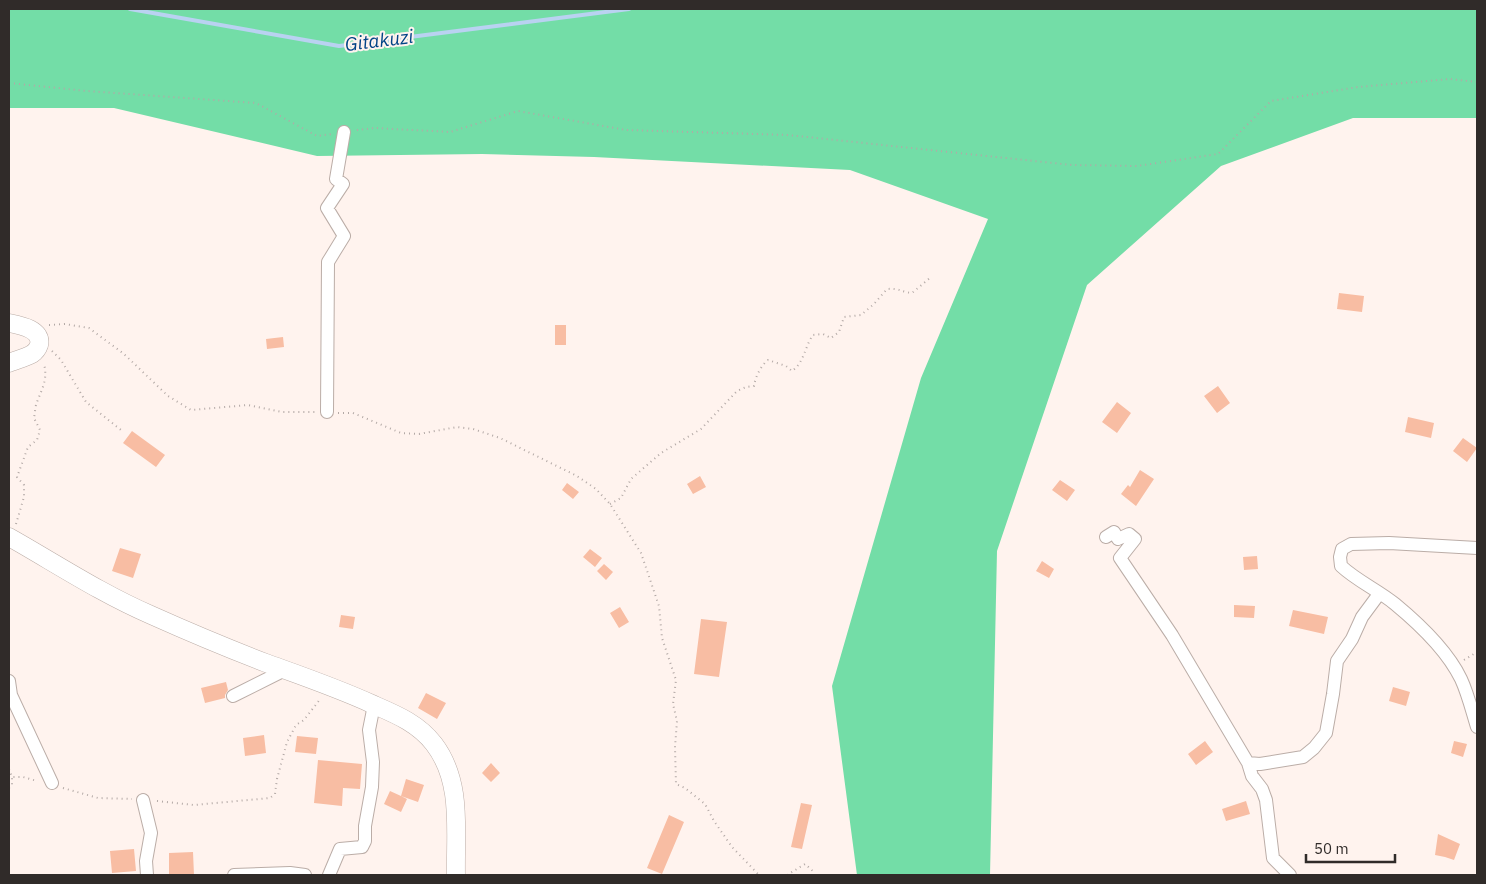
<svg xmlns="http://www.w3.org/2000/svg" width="1486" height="884" font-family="'IBM Plex Sans',sans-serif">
  <rect width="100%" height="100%" fill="#fff3ee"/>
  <path fill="#73dda7" d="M9,9H1477V118H1353L1221,166L1087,285L997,551L990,875H857L832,686L921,378L988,219L850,170L594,157L482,154L317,156L114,108H9Z"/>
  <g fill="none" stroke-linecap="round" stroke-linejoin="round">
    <path stroke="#b9d2f1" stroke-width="4" d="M130,9L339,46L629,9"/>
  </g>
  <path fill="#f8bda3" d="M1339,293L1364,296L1362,312L1337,309Z
    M555,325H566V345H555Z
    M283,337L284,347L267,349L266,339Z
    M1218,386L1230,403L1217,413L1204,396Z
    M1117,402L1131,413L1117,433L1102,422Z
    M1408,417L1434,423L1431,438L1405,432Z
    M132,431L165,455L156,467L123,443Z
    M1463,438L1477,448L1467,462L1453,451Z
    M1140,470L1154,479L1136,506L1121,494L1128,485L1130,487Z
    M700,476L706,487L693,494L687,484Z
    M1060,480L1075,490L1067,501L1052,490Z
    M567,483L579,492L573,499L562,490Z
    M120,548L141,554L133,578L112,571Z
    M590,549L602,558L595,567L583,557Z
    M1257,556L1258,569L1244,570L1243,557Z
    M1042,561L1054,569L1049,578L1036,571Z
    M604,564L613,572L606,580L597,571Z
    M1234,605L1255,606L1254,618L1234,617Z
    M620,607L629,622L619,628L610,613Z
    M1293,610L1328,617L1324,634L1289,626Z
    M341,615L355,617L353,629L339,627Z
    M701,619L727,622L719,677L694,674Z
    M226,682L228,690L225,695V698L205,703L201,688Z
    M1393,687L1410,692L1406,706L1389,701Z
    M426,693L446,703L437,719L418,708Z
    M264,735L266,753L245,756L243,738Z
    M297,736L318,738L316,754L295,752Z
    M1205,741L1213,752L1196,765L1188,754Z
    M1454,741L1467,744L1463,757L1451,753Z
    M318,760L362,764L360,789L343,788L342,806L314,803Z
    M491,763L500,773L491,782L482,773Z
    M406,779L424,785L418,802L401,796L407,799L401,812L384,804L390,791L401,796Z
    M1246,801L1250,814L1226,821L1222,809Z
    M801,803L812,805L802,849L791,847Z
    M669,815L684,822L662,874L647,868Z
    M1438,834L1460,844L1454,860L1445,857L1435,855Z
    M134,849L136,871L112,873L110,851Z
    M193,852L194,875H169V853Z"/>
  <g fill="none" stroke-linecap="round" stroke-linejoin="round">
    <defs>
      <path id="street" d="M327,412L328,262L344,236L327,208L343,184L336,179L344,132
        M1106,537L1114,532L1118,539L1129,534L1135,539L1120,558L1172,635L1248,763
        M1477,548L1389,543L1351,544L1342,549L1340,557L1341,566C1357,581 1378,590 1395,604C1418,623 1448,652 1461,679C1468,694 1472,711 1477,727
        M9,681L11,695L52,783
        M233,696L285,670
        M143,800L151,833L146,861L147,875
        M234,875L290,873L305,875
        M329,875L340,849L362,847L365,841V826L372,787L373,762L369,730L374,705
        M1290,875L1273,858L1266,800L1262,789L1252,776L1248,763L1260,764L1303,757L1314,748L1326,733L1333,694L1337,661L1352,639L1362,617L1379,594"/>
      <path id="secondary" d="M9,323C19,325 43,329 39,345C38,348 35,352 32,354C25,358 16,360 9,363
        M9,537C55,563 102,594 151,615C189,632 227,648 266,663C302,676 337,688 372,704C395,714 418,723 434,744C463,782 455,831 456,875"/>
    </defs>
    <use href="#street" stroke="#bbada7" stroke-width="14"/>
    <use href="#secondary" stroke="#bbada7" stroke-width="19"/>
    <path stroke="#b3a9a6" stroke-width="2" stroke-dasharray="1 4" stroke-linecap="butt" d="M9,83L87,91L256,103L317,136L332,134
      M357,130L375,128L450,132L518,111L626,130L788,135L1072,165L1137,166L1218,154L1271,101L1358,87L1450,79L1477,82
      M49,325L65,324L89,328L124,354L168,396L191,410L248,405L282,412H316
      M52,351L61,360L86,402L121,430
      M338,413H353L401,433L419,434L457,427L473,429L500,438L577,476L596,489L610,504L641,553L659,606L662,638L676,680L673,704L677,721L675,747L676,784L685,788L705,804L714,821L732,847L759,875
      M610,504L621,498L631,479L661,453L701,429L737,391L746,387L754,386C755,378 761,365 768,360L786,366L792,371C804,363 805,346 813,335L823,334L831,338L839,332L844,317L861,315L874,304L887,289C900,288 901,292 912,293L931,277
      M16,524L24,497V485L17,477L28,447L37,440L40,430L34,418C35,413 35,407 37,402C42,389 48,379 44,364
      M1464,660L1477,652
      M9,769L12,777H23L37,781
      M9,788L12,785V777
      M63,788L98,798L132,799
      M157,801L194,805L270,798L275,794L277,779L287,742L296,725L304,720L321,698
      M787,875L805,864L815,873"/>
    <use href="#street" stroke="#fff" stroke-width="12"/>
    <use href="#secondary" stroke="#fff" stroke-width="18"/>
  </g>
  <g text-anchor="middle" stroke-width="4" stroke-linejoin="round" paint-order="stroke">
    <g font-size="19" font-style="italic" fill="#024386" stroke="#fff3ee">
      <text transform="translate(379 40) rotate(-7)" y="7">Gitakuzi</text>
    </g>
  </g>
  <rect width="1486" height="884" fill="none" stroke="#302b29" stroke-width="20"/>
  <path d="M1306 854v8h89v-8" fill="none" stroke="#302b29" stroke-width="2.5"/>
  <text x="1314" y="854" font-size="15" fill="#302b29" stroke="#fff3ee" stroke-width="4" paint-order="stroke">50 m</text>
</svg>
